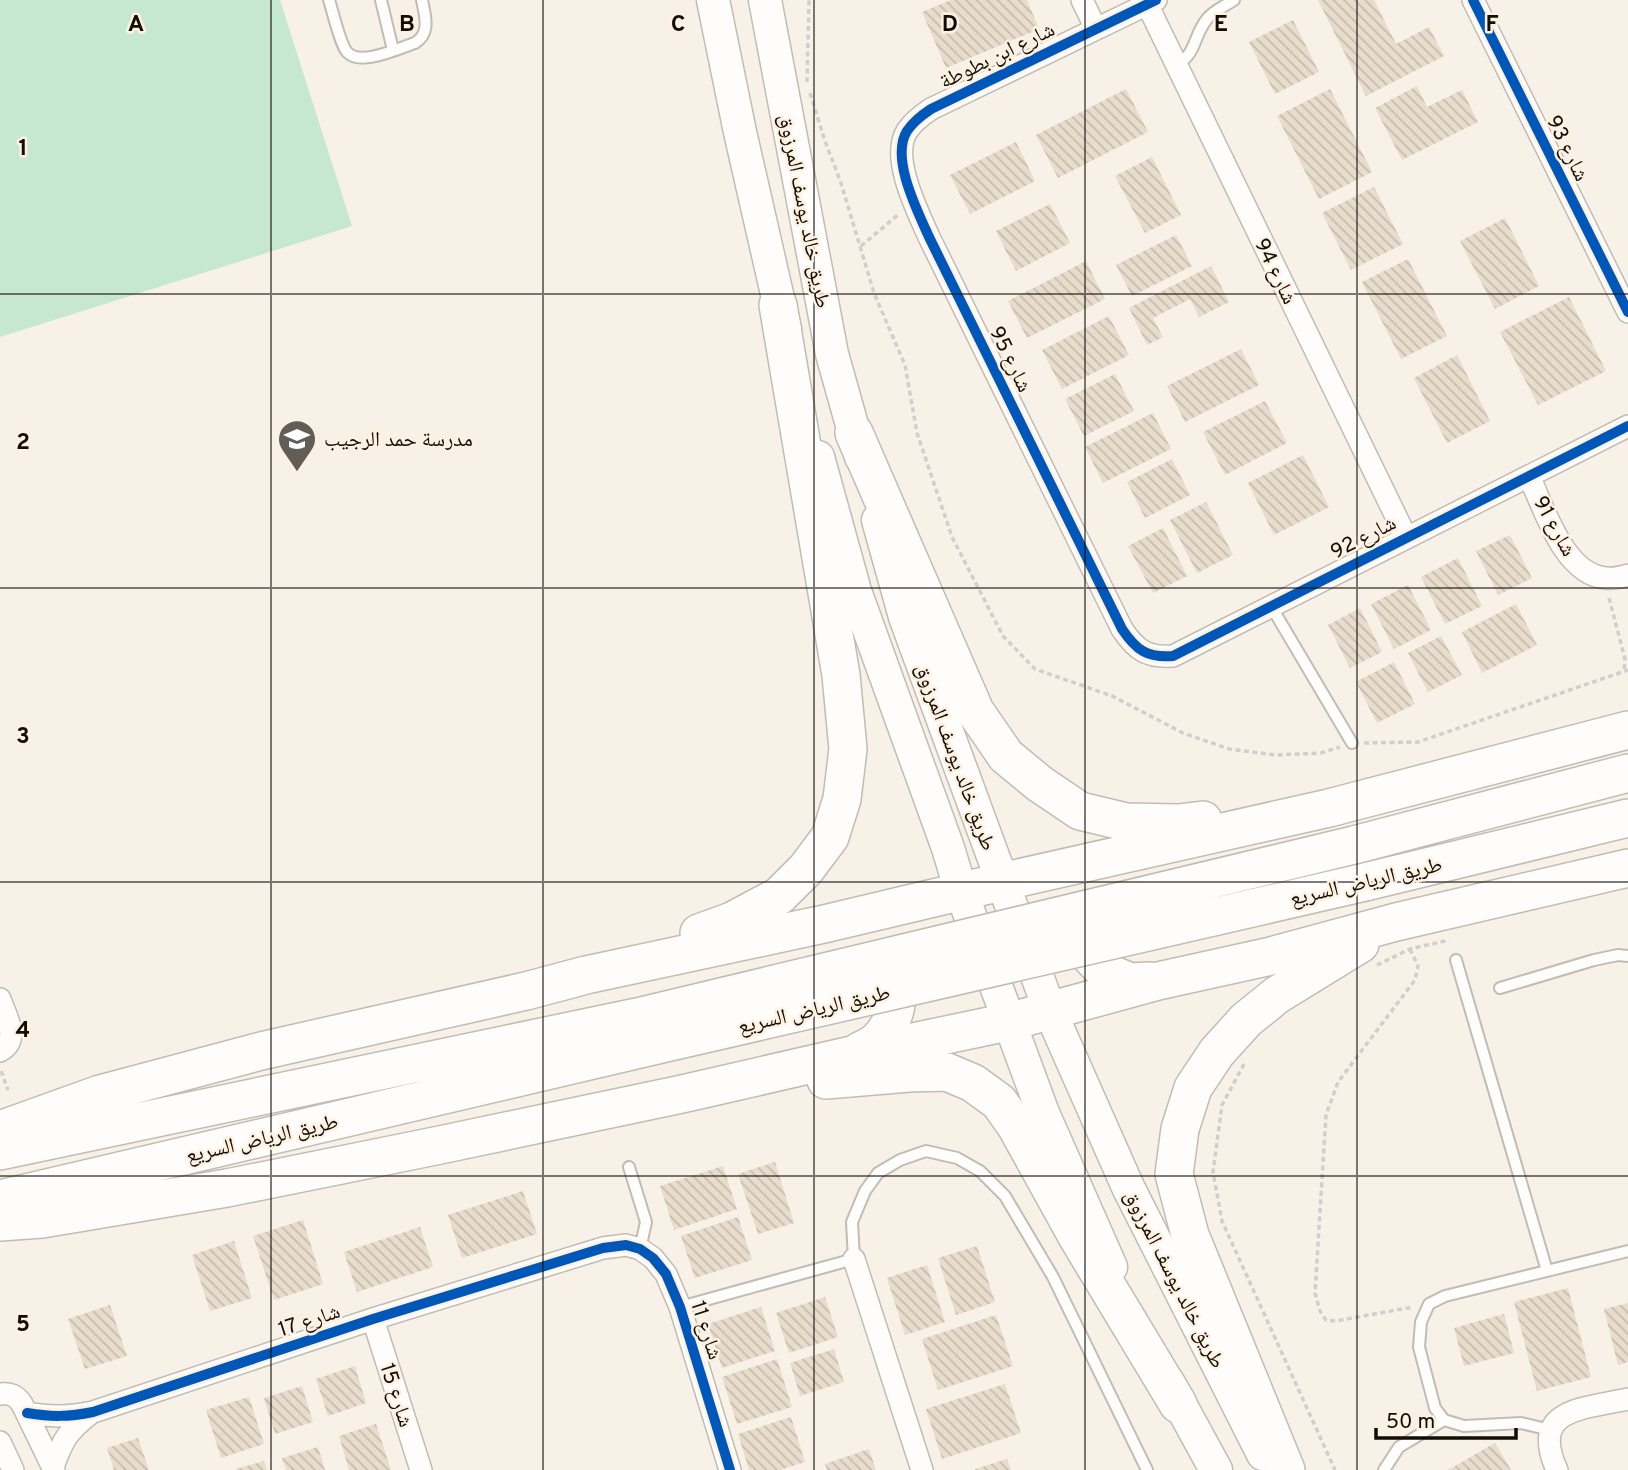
<svg xmlns="http://www.w3.org/2000/svg" width="1628" height="1470" font-family="Overpass,'Noto Naskh Arabic',sans-serif">
  <defs>
    <pattern id="building-back-hatch" width="6" height="6" patternUnits="userSpaceOnUse" patternTransform="scale(1.75)"><rect width="6" height="6" fill="#e8dccc"/><path d="M-1 5l2 2M0 0l6 6M5-1l2 2" fill="none" stroke="#c6bcae"/></pattern>
  </defs>
  <rect width="100%" height="100%" fill="#f7f1e8"/>
  <path fill="#c5e8cf" d="M0,0H280L352,226L0,337Z"/>
  <path fill="url(#building-back-hatch)" d="M951,0H1027L1039,29L946,68L922,12Z
    M1318,0H1374L1396,44L1429,27L1444,56L1366,96Z
    M1293,20L1319,72L1275,94L1249,42Z
    M1417,86L1427,107L1462,90L1478,122L1402,160L1375,108Z
    M1126,89L1148,132L1058,178L1036,135Z
    M1330,89L1372,172L1319,199L1277,116Z
    M1016,142L1035,181L970,214L950,175Z
    M1152,157L1181,215L1145,233L1115,176Z
    M1374,187L1403,244L1351,270L1322,213Z
    M1050,204L1070,243L1016,271L996,231Z
    M1505,218L1539,286L1495,309L1460,241Z
    M1176,235L1192,266L1132,296L1116,265Z
    M1408,259L1447,336L1401,359L1362,282Z
    M1086,261L1105,299L1027,338L1008,301Z
    M1211,266L1229,302L1199,317L1190,299L1153,318L1163,337L1147,345L1129,308Z
    M1569,297L1606,371L1538,405L1500,332Z
    M1109,316L1129,355L1062,389L1042,350Z
    M1241,349L1259,385L1185,422L1167,386Z
    M1457,355L1490,421L1447,443L1414,378Z
    M1115,374L1134,411L1084,436L1065,399Z
    M1265,401L1287,443L1225,475L1203,432Z
    M1153,413L1171,449L1103,483L1085,447Z
    M1303,455L1329,507L1274,535L1248,483Z
    M1172,459L1190,495L1145,518L1127,482Z
    M1206,502L1233,555L1197,573L1170,520Z
    M1163,528L1187,576L1153,593L1128,546Z
    M1510,535L1532,578L1498,595L1476,551Z
    M1458,558L1482,606L1445,624L1421,577Z
    M1408,585L1431,630L1394,649L1371,604Z
    M1516,604L1537,645L1482,673L1462,632Z
    M1360,608L1382,652L1350,668L1328,625Z
    M1441,636L1462,675L1428,692L1408,653Z
    M1394,662L1415,704L1377,723L1356,682Z
    M775,1162L794,1223L758,1234L738,1174Z
    M723,1166L737,1209L674,1230L660,1186Z
    M523,1191L537,1234L462,1258L448,1215Z
    M738,1217L752,1260L695,1278L681,1236Z
    M303,1220L323,1284L274,1300L253,1236Z
    M420,1227L433,1267L357,1292L344,1252Z
    M234,1241L252,1298L210,1311L192,1255Z
    M977,1246L995,1302L956,1315L938,1258Z
    M927,1265L945,1322L905,1335L887,1278Z
    M1568,1288L1591,1377L1537,1391L1514,1302Z
    M825,1297L838,1337L789,1353L776,1313Z
    M1628,1303V1362L1618,1365L1604,1309Z
    M110,1305L127,1356L85,1369L68,1319Z
    M761,1307L775,1351L722,1368L708,1324Z
    M1504,1314L1514,1353L1464,1366L1454,1328Z
    M996,1315L1013,1366L938,1390L922,1339Z
    M834,1349L844,1382L800,1396L790,1363Z
    M777,1359L792,1407L737,1424L722,1377Z
    M355,1366L366,1403L328,1416L316,1379Z
    M1005,1384L1021,1433L942,1459L926,1409Z
    M302,1386L313,1422L275,1434L264,1398Z
    M249,1397L264,1444L221,1458L206,1410Z
    M791,1417L805,1462L780,1470H749L738,1434Z
    M376,1424L391,1470H349L339,1436Z
    M138,1438L149,1470H114L107,1448Z
    M1495,1443L1511,1470H1448Z
    M318,1447L325,1470H286L282,1458Z
    M869,1449L876,1470H827L825,1464Z
    M1007,1459L1011,1470H975V1469Z
    M264,1461L267,1470H236V1469Z"/>
  <g fill="none" stroke-linecap="round" stroke-linejoin="round">
    <defs>
      <path id="service" d="M329,0C333,12 340,44 347,52C360,67 399,48 415,43C431,33 425,16 422,0
        M381,0L393,50
        M1176,65C1197,54 1193,36 1207,19C1214,10 1225,6 1234,0
        M1271,606L1352,743
        M1456,960L1547,1271
        M1500,988L1594,960L1618,955L1628,956
        M629,1167L646,1222L640,1249
        M680,1307L854,1259L852,1222L865,1191L878,1173L900,1160L926,1151L957,1158L980,1171L1005,1196L1053,1277L1147,1470
        M1550,1430L1521,1423L1464,1426L1444,1420L1435,1408L1419,1347L1421,1322L1429,1304L1445,1296L1628,1251
        M1384,1470L1399,1447L1444,1420"/>
      <path id="minor" d="M1082,0L1096,29
        M1156,0L931,109C922,115 913,122 907,131C890,158 918,212 929,237L1122,629C1136,650 1147,658 1173,656L1628,426
        M1473,0L1628,312
        M1147,4L1406,537
        M1529,476C1544,508 1564,575 1606,578C1613,579 1621,577 1628,575
        M0,999C6,1017 21,1039 0,1051
        M854,1259L922,1470
        M373,1319L421,1470
        M0,1394C10,1393 16,1395 22,1404L54,1470
        M27,1413C51,1417 68,1417 93,1412L373,1319L603,1248L626,1245L640,1249L653,1258L666,1274L680,1307L730,1470
        M0,1442L13,1470
        M53,1467C63,1439 68,1431 91,1413
        M1557,1470C1529,1408 1583,1409 1628,1399"/>
      <path id="primary" d="M713,0L740,132L785,329
        M765,0L832,354L861,457
        M818,457L855,591L948,848L961,891L1043,1113L1111,1267
        M878,520L905,617L1050,1011L1128,1187L1263,1454
        M1168,1382L1216,1470"/>
      <path id="motorway" d="M854,433L975,711L1006,756L1040,784L1080,811L1126,822L1178,823L1203,820
        M1354,845L1628,773
        M1365,882L1628,818
        M1077,918L1076,924L1085,951L1104,971L1130,982L1149,981
        M699,933L732,921L779,896L806,869L830,837L842,799L848,749L841,675L778,305
        M857,1053C863,1049 871,1046 877,1041C899,1020 902,988 890,961
        M826,1080L909,1073L947,1072L973,1083L999,1102L1016,1126L1078,1238L1178,1404
        M0,1130L100,1094L261,1051L526,991L586,975L824,924L1001,882L1329,808L1628,730
        M0,1151L646,1015
        M0,1199L657,1045
        M0,1222L42,1219L227,1188L440,1145L682,1094L856,1054L1008,1022L1158,981L1271,956L1396,922L1628,868
        M1286,1470L1190,1235L1174,1174L1180,1129L1193,1088L1217,1052L1246,1020L1277,995L1360,944"/>
    </defs>
    <use href="#service" stroke="#c1bcb4" stroke-width="14"/>
    <use href="#minor" stroke="#c1bcb4" stroke-width="24"/>
    <use href="#primary" stroke="#c1bcb4" stroke-width="35"/>
    <use href="#motorway" stroke="#c1bcb4" stroke-width="40"/>
    <path stroke="#d1cfcc" stroke-width="3.5" stroke-dasharray="5 3.5" stroke-linecap="butt" d="M807,82L809,0
      M810,93L825,141L841,183L874,293L905,365L917,433L952,537L1003,636L1035,669L1112,696L1183,733L1229,749L1276,755L1321,753L1340,747
      M861,246L899,214
      M1609,598L1625,659L1624,671
      M1364,743L1418,742L1628,670
      M1410,949L1418,966L1415,980L1338,1082L1326,1115L1315,1293L1320,1311L1326,1320L1336,1321L1413,1307
      M1377,965L1410,949L1449,940
      M1244,1064L1222,1105L1213,1172L1222,1221L1335,1470
      M1,1071L8,1090"/>
    <use href="#service" stroke="#fefdfc" stroke-width="10"/>
    <use href="#minor" stroke="#fefdfc" stroke-width="21"/>
    <use href="#primary" stroke="#fefdfc" stroke-width="32"/>
    <use href="#motorway" stroke="#fefdfc" stroke-width="37"/>
    <defs>
      <path id="motorway-bridge" d="M646,1015L1354,845
        M657,1045L1365,882"/>
    </defs>
    <use href="#motorway-bridge" stroke="#c1bcb4" stroke-width="40" stroke-linecap="butt"/>
    <use href="#motorway-bridge" stroke="#fefdfc" stroke-width="37"/>
    <defs>
      <path id="cycleway" d="M1156,0L931,109C922,115 913,122 907,131C890,158 918,212 929,237L1122,629C1136,650 1147,658 1173,656L1628,426
        M1473,0L1628,312
        M27,1413C51,1417 68,1417 93,1412L373,1319L603,1248L626,1245L640,1249L653,1258L666,1274L680,1307L730,1470"/>
    </defs>
    <use href="#cycleway" stroke="#fdf2e2" stroke-width="15"/>
    <use href="#cycleway" stroke="#0057b8" stroke-width="10"/>
  </g>
  <path fill="none" stroke="#120d07" stroke-width="2" stroke-opacity="0.55" d="M271,0V1470M543,0V1470M814,0V1470M1085,0V1470M1357,0V1470M0,294H1628M0,588H1628M0,882H1628M0,1176H1628"/>
  <defs>
    <symbol id="school-pin" viewBox="-11 -11 22 30"><path d="M0 17L-7.5 6A9.5 9.5 0 1 1 7.5 6Z" fill="#625d56" stroke="#fdf2e2"/><path d="M0-5L7-2L0 1L-7-2ZM-4 1L0 2.5L4 1V4Q0 6-4 4Z" fill="#fff"/></symbol>
  </defs>
  <g fill-rule="evenodd">
    <use href="#school-pin" x="275" y="417" width="44" height="60"/>
  </g>
  <g text-anchor="middle" stroke-width="5" stroke-linejoin="round" paint-order="stroke">
    <g font-size="21" fill="#120d07" stroke="#fdf2e2">
      <text transform="translate(997 55) rotate(-26)" y="7">شارع ابن بطوطة</text>
      <text transform="translate(1568 148) rotate(64)" y="7">شارع 93</text>
      <text transform="translate(805 211) rotate(79)" y="7">طريق خالد يوسف المرزوق</text>
      <text transform="translate(1276 271) rotate(64)" y="7">شارع 94</text>
      <text transform="translate(1011 359) rotate(64)" y="7">شارع 95</text>
      <text transform="translate(1555 526) rotate(61)" y="7">شارع 91</text>
      <text transform="translate(1363 537) rotate(-27)" y="7">شارع 92</text>
      <text transform="translate(956 757) rotate(70)" y="7">طريق خالد يوسف المرزوق</text>
      <text transform="translate(1366 881) rotate(-13)" y="7">طريق الرياض السريع</text>
      <text transform="translate(814 1009) rotate(-13)" y="7">طريق الرياض السريع</text>
      <text transform="translate(262 1138) rotate(-13)" y="7">طريق الرياض السريع</text>
      <text transform="translate(1175 1279) rotate(63)" y="7">طريق خالد يوسف المرزوق</text>
      <text transform="translate(309 1320) rotate(-18)" y="7">شارع 17</text>
      <text transform="translate(707 1330) rotate(72)" y="7">شارع 11</text>
      <text transform="translate(397 1395) rotate(72)" y="7">شارع 15</text>
    </g>
    <g font-size="21" fill="#120d07" stroke="#fdf2e2" text-anchor="start">
      <text x="324" y="446">مدرسة حمد الرجيب</text>
    </g>
  </g>
  <g font-size="23" text-anchor="middle" font-weight="bold" fill="#120d07" stroke="#fdf2e2" stroke-width="5" stroke-linejoin="round" paint-order="stroke">
    <text x="136" y="31">A</text>
    <text x="407" y="31">B</text>
    <text x="678" y="31">C</text>
    <text x="950" y="31">D</text>
    <text x="1221" y="31">E</text>
    <text x="1492" y="31">F</text>
    <text x="23" y="155">1</text>
    <text x="23" y="449">2</text>
    <text x="23" y="743">3</text>
    <text x="23" y="1037">4</text>
    <text x="23" y="1331">5</text>
  </g>
  <path d="M1376 1428v10h140v-10" fill="none" stroke="#120d07" stroke-width="3.5"/>
  <text x="1386" y="1428" font-size="21" fill="#120d07" stroke="#fdf2e2" stroke-width="5" paint-order="stroke">50 m</text>
</svg>
